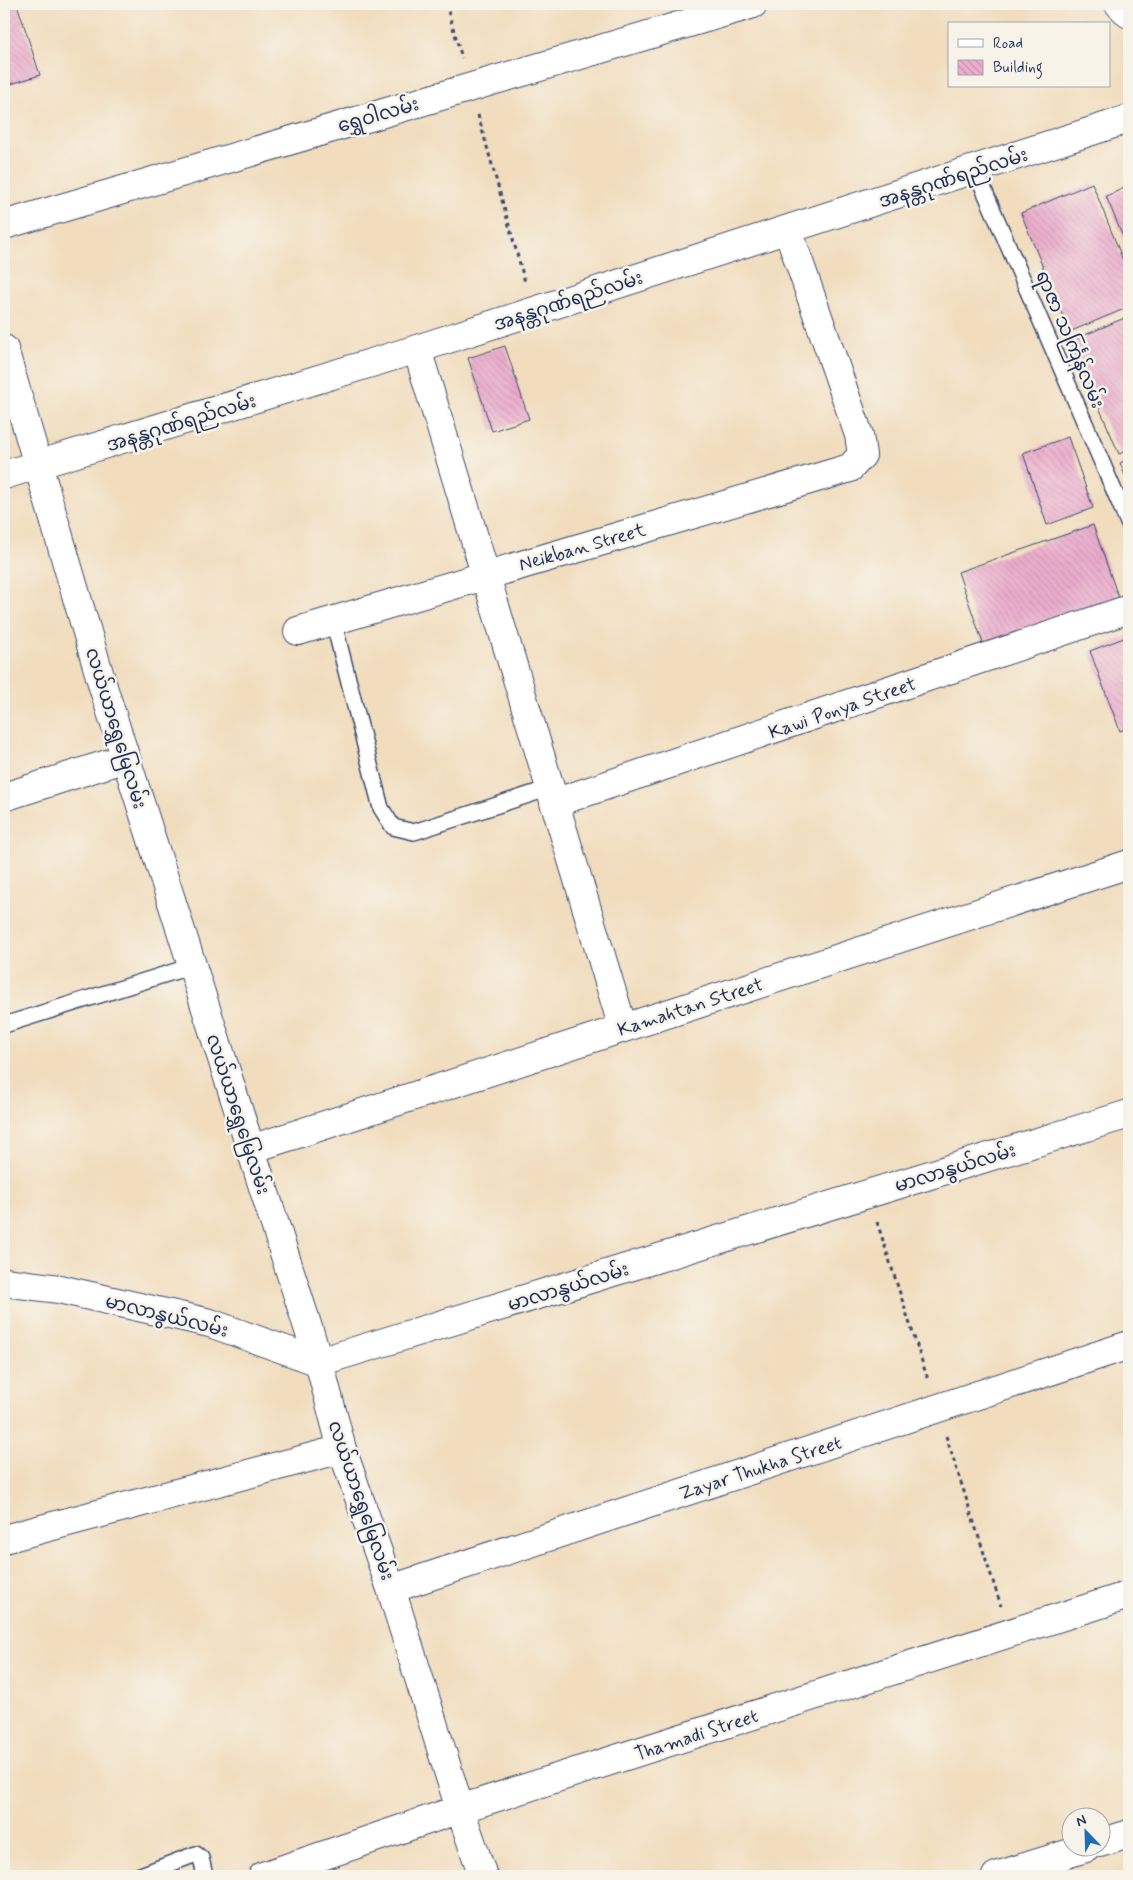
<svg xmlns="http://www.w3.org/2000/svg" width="1133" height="1880" font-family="Mynerve,'Noto Sans Myanmar',sans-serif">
  <defs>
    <pattern id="building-back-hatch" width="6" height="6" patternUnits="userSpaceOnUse" patternTransform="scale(1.25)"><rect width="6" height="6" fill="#ebaccc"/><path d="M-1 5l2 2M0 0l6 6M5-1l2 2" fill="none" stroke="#c994b2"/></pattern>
  </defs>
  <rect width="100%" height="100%" fill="#f7f3e8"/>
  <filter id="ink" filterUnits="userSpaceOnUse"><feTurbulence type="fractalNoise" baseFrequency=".02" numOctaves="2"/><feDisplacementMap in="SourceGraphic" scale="10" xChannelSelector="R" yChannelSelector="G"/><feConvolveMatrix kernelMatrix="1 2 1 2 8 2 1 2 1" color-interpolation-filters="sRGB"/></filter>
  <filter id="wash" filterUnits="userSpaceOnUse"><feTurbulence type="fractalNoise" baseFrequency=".0096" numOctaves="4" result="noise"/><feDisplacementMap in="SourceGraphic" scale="20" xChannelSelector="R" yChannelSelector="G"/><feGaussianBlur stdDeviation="1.12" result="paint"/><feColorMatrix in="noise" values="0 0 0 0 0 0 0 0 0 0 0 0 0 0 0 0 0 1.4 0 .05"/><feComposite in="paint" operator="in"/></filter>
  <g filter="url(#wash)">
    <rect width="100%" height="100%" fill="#f1ddbe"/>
    <g id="blocks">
      <path fill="url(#building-back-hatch)" d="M12,4H17L40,75L4,86V6Z
        M1092,183L1129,275V307L1069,332L1021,213Z
        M1129,186V251L1106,196Z
        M1129,316V450L1119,454L1071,341Z
        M505,346L529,419L492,431L468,358Z
        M1068,437L1093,508L1047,525L1023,453Z
        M1129,459V485L1120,463Z
        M1093,525L1119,599L984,646L958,572Z
        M1129,636V728L1120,731L1090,651Z"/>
    </g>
  </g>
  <g filter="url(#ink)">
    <use href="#blocks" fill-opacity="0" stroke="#3b496c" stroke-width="1"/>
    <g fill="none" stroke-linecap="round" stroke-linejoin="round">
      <defs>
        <path id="lane" d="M975,169L1129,525
          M333,620L381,808L393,827L414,832L550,788
          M4,1025L192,966
          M138,1876L196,1854L201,1858L205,1876"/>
        <path id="street" d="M1119,4L1129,14
          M4,225L753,4
          M4,349L104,690L319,1362L342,1449L391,1589L460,1809L483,1876
          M417,349L623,1028
          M4,475L417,349L1129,119
          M298,631L850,468L862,455L859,435L788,230
          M4,797L126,758
          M554,803L1129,609
          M251,1149L1129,864
          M4,1282L59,1289L210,1323L319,1362L1129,1114
          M4,1539L342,1449
          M391,1589L1129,1345
          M1100,1843L1129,1834
          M263,1876L460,1809L1129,1595
          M996,1876L1086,1848"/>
      </defs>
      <use href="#lane" stroke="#3b496c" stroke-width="18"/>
      <use href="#street" stroke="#3b496c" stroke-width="30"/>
      <path stroke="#3b496c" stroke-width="3" stroke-dasharray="4 4" stroke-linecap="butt" d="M446,4L462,58
        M478,115L525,282
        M877,1222L928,1380
        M946,1436L1001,1606"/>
      <use href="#lane" stroke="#fff" stroke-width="15"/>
      <use href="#street" stroke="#fff" stroke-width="28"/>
    </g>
  </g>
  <g text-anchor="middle" stroke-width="5" stroke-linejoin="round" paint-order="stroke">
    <g font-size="19" fill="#1b2f5e" stroke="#f7f3e8">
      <text transform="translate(378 114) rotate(-16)" y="7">ရွှေဝါလမ်း</text>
      <text transform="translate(953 177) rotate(-18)" y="7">အနန္တဂုဏ်ရည်လမ်း</text>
      <text transform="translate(568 300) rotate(-18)" y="7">အနန္တဂုဏ်ရည်လမ်း</text>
      <text transform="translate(1071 339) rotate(67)" y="7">ရာဇာ သင်္ကြန်လမ်း</text>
      <text transform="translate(181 422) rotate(-17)" y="7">အနန္တဂုဏ်ရည်လမ်း</text>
      <text transform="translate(582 546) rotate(-16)" y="7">Neikban Street</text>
      <text transform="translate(842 707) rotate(-19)" y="7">Kawi Ponya Street</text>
      <text transform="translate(117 728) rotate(73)" y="7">လယ်ယာရွှေမြေလမ်း</text>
      <text transform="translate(690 1006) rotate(-18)" y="7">Kamahtan Street</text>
      <text transform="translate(239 1114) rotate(72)" y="7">လယ်ယာရွှေမြေလမ်း</text>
      <text transform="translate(955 1167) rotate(-17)" y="7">မာလာနွယ်လမ်း</text>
      <text transform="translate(568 1286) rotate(-17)" y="7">မာလာနွယ်လမ်း</text>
      <text transform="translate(167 1315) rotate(14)" y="7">မာလာနွယ်လမ်း</text>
      <text transform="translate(760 1467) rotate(-18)" y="7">Zayar Thukha Street</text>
      <text transform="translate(362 1500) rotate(71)" y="7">လယ်ယာရွှေမြေလမ်း</text>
      <text transform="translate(696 1734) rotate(-18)" y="7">Thamadi Street</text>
    </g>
  </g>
  <rect width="1133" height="1880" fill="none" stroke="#f7f3e8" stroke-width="20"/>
  <rect x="948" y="22" width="162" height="65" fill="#f7f3e8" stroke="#9fa5b1"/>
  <rect x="958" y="39" width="25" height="8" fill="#ffffff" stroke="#9fa5b1"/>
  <text x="993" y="48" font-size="15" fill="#1b2f5e">Road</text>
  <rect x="958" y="60" width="25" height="15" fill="url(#building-back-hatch)" stroke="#9fa5b1"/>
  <text x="993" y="72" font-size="15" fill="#1b2f5e">Building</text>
  <g transform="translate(1086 1832) rotate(337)"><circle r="24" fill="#f7f3e8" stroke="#9fa5b1"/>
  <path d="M0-4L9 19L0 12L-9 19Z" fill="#1f6fb2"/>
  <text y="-8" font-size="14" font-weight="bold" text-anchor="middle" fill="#1b2f5e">N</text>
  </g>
</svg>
